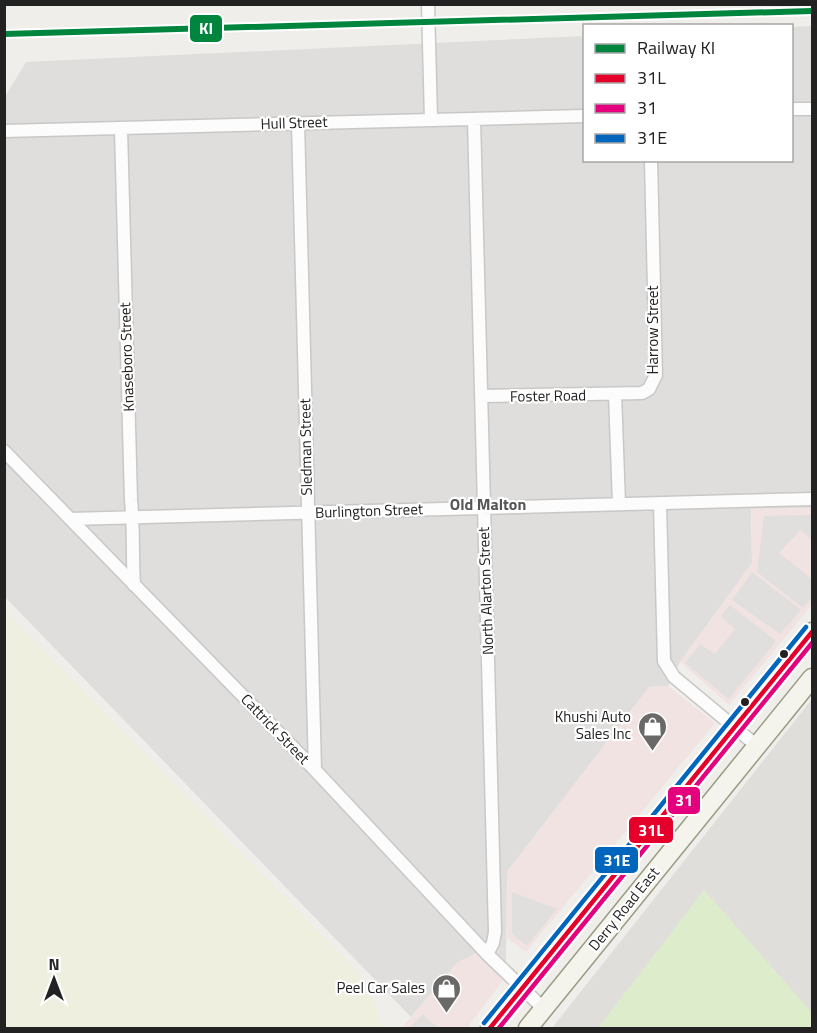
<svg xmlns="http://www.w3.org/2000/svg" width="817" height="1033" font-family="'Titillium Web',sans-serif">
  <rect width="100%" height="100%" fill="#f0eeeb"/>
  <path fill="#dfdedc" d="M812,26V508L751,509L752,563L680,662L668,686L649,687L507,872L506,962L490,946L457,963L411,1017L5,597L4,98L26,62L584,36V160H792V27Z"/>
  <path fill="#f1e3e1" d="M812,508V605L729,705L680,662L752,563L751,509Z
    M668,686L715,723L526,952L507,938V872L649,687Z
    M478,952L504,979L467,1028H402L457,963Z"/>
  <path fill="#e0deda" d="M812,699V1028H552Z"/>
  <path fill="#efefdf" d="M4,610L359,973L373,999L382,1028H5Z"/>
  <path fill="#ddeccb" d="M704,890L812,1013V1028H598Z"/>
  <path fill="#e0dfde" d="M809,515L812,516V539L800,530L779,553L812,579V598L803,608L757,572L764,516Z
    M752,572L801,610L780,634L732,600Z
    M730,605L776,641L729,699L685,663L700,644L715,654L735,629L721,616Z
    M512,892L557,909L527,946L512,934Z
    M423,1014L438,1028H409Z"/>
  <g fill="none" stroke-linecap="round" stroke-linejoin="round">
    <defs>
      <path id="street" d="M428,4L431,120
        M792,109H812
        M474,119L495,932L493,943L487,954
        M298,123L315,770
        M121,129L131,500C134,529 132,556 134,585
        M4,131L584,116
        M615,394L619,504
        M481,396L642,393L649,389L656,375L651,160
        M4,451L315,770L487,954L544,1009
        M660,504L664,661L674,677L757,746
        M70,519L812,499"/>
      <path id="secondary" d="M490,1028L812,632
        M528,1028L812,678"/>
    </defs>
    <use href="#street" stroke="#c9c8c7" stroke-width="15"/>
    <use href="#secondary" stroke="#999a82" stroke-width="21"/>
    <use href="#street" stroke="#fdfcfc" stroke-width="12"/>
    <use href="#secondary" stroke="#f4f4ed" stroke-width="18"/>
    <defs>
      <path id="bus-1" d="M490,1028L812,632"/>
      <path id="bus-2" d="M499,1028L812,643"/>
      <path id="bus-3" d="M484,1023L806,627"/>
    </defs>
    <use href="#bus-1" stroke="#fff" stroke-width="9"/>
    <use href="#bus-2" stroke="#fff" stroke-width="9"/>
    <use href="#bus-3" stroke="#fff" stroke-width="9"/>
    <use href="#bus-1" stroke="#e4002b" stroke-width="4.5"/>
    <use href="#bus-2" stroke="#e5007d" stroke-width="4.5"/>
    <use href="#bus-3" stroke="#0065bd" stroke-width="4.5"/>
    <defs>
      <path id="rail-1" d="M4,34L812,11"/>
    </defs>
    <use href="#rail-1" stroke="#fff" stroke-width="10"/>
    <use href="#rail-1" stroke="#00853f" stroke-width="6"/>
  </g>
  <defs>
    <symbol id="shop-pin" viewBox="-11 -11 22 30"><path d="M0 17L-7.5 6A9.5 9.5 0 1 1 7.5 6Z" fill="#6a6968" stroke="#fff"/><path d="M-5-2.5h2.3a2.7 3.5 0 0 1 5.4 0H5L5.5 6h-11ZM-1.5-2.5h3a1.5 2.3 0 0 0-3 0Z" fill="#fff"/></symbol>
  </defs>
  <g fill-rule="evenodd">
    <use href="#shop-pin" x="636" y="710" width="33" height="45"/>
    <use href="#shop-pin" x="430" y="972" width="33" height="45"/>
  </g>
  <g fill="#222" stroke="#fff" stroke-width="2">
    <circle cx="784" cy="654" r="5"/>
    <circle cx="745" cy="702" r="5"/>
  </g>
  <g text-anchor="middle" stroke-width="4.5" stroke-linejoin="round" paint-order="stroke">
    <g font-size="15" fill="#222" stroke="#fff">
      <text transform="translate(294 123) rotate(-2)" y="5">Hull Street</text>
      <text transform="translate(653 330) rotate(-90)" y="5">Harrow Street</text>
      <text transform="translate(127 357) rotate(-92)" y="5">Knaseboro Street</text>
      <text transform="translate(548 396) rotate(-1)" y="5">Foster Road</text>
      <text transform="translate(306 447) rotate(-91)" y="5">Sledman Street</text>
      <text transform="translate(369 511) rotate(-2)" y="5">Burlington Street</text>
      <text transform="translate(486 591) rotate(-92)" y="5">North Alarton Street</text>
      <text transform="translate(275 729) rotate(46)" y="5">Cattrick Street</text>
      <text transform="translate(624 909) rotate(-51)" y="5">Derry Road East</text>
    </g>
    <g font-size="15" fill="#222" stroke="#fff" text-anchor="end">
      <text x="631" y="722">Khushi Auto<tspan x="631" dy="17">Sales Inc</tspan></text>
      <text x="425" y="993">Peel Car Sales</text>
    </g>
    <g font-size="16" font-weight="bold" fill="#555" stroke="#fff">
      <text x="488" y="510">Old Malton</text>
    </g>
  </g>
  <g stroke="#fff" stroke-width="2">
    <rect x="189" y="14" width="34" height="29" rx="6" fill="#00853f"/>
    <rect x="667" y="786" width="34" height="29" rx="6" fill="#e5007d"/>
    <rect x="628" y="816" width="46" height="28" rx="6" fill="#e4002b"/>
    <rect x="594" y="846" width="45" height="28" rx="6" fill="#0065bd"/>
  </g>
  <g font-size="16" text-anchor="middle" font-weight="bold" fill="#fff">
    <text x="206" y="34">KI</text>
    <text x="684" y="806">31</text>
    <text x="651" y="836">31L</text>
    <text x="617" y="866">31E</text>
  </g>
  <rect width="817" height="1033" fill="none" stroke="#222222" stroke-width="12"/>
  <rect x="583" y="24" width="210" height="138" fill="#ffffff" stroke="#a7a7a7" stroke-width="1.5"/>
  <rect x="595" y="44" width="30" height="9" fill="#00853f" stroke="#a7a7a7" stroke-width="1.5"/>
  <text x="637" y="54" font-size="18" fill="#222222">Railway KI</text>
  <rect x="595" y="74" width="30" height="9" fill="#e4002b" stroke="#a7a7a7" stroke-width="1.5"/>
  <text x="637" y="84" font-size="18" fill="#222222">31L</text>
  <rect x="595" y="104" width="30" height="9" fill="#e5007d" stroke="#a7a7a7" stroke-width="1.5"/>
  <text x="637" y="114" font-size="18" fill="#222222">31</text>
  <rect x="595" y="134" width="30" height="9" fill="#0065bd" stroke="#a7a7a7" stroke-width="1.5"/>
  <text x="637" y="144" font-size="18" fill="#222222">31E</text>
  <g transform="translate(54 979)" stroke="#ffffff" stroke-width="4.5" paint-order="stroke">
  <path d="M0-4.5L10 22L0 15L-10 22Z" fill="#222222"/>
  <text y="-9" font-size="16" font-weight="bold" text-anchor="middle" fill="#222222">N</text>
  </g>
</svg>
